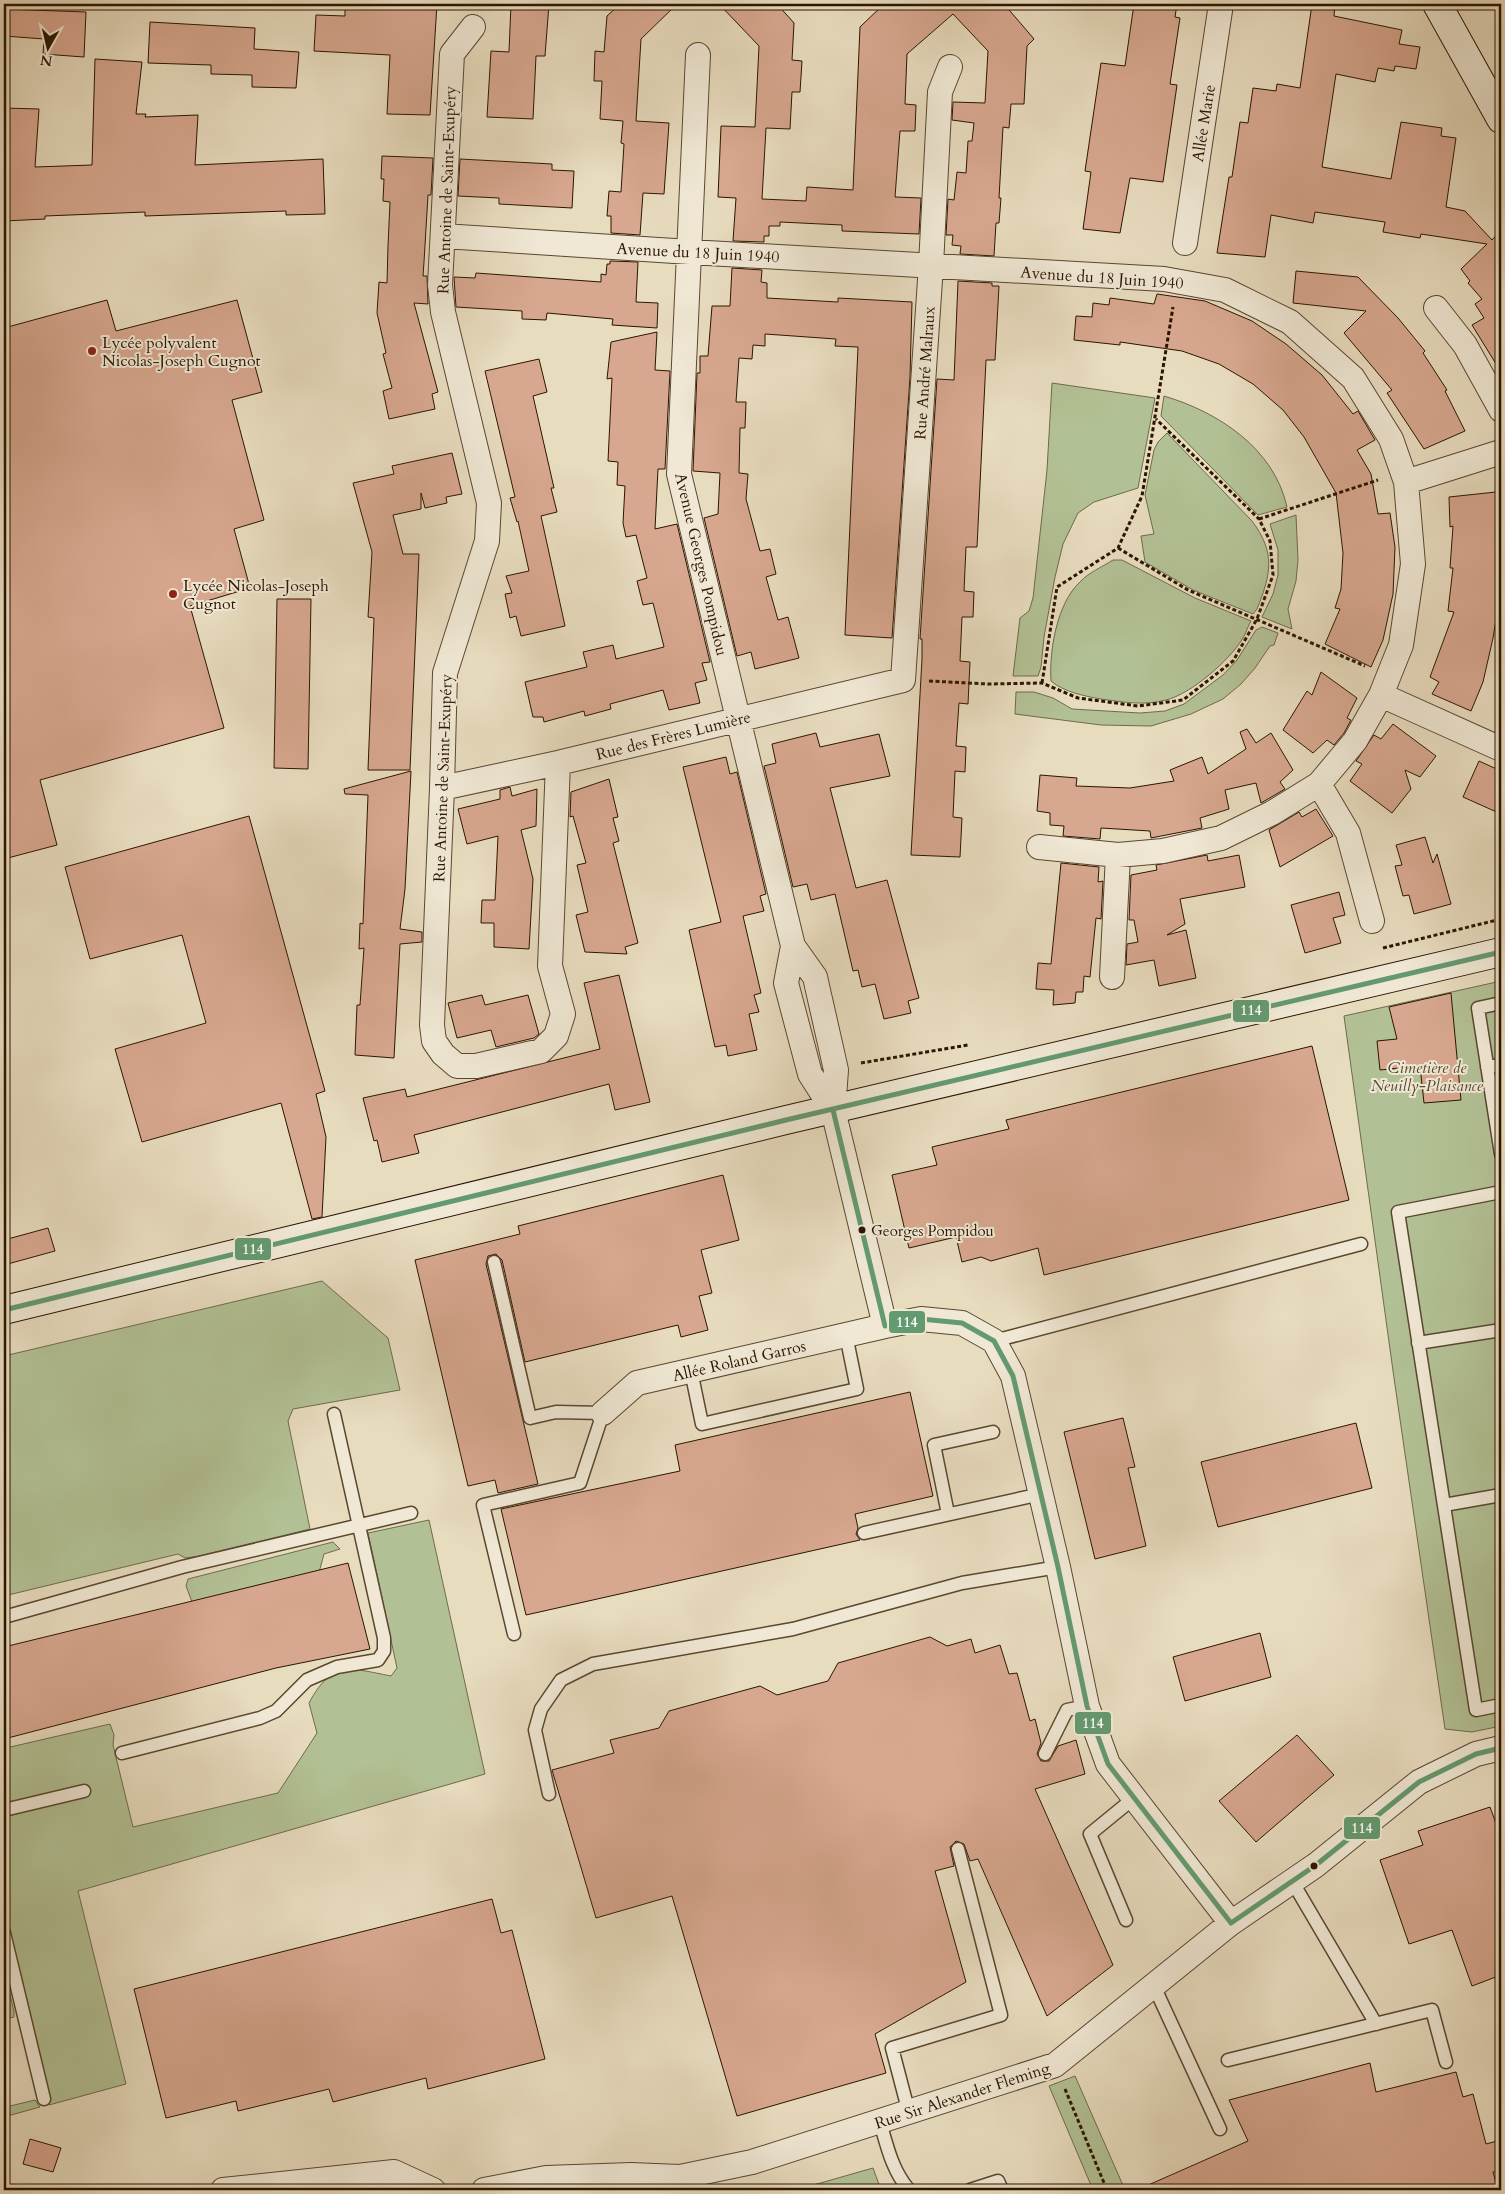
<svg xmlns="http://www.w3.org/2000/svg" width="1505" height="2194" font-family="Cardo,serif">
  <rect width="100%" height="100%" fill="#e8dcbf"/>
  <filter id="stains"><feTurbulence type="fractalNoise" baseFrequency=".004" numOctaves="4"/><feColorMatrix values="0 0 0 0 .2 0 0 0 0 .09 0 0 0 0 .02 0 0 0 .5 -.17"/></filter>
  <radialGradient id="worn" r=".72"><stop offset=".6" stop-color="#630" stop-opacity="0"/><stop offset="1" stop-color="#630" stop-opacity=".3"/></radialGradient>
  <path fill="#b2c195" stroke="#6e6b4a" d="M1052,383L1155,398L1138,488L1094,502L1078,513L1063,544L1055,577L1044,637L1041,667L1038,676H1013L1020,618L1029,611L1033,598L1047,470Z
    M1164,396C1218,412 1274,448 1287,507L1258,515L1161,416Z
    M1167,433L1252,521C1276,553 1271,574 1257,609L1253,614L1193,590L1145,562L1141,536L1154,534L1145,495L1154,450L1158,442Z
    M1296,515L1298,560L1296,581L1288,609L1292,629L1262,617L1273,594L1278,575V550L1270,524Z
    M1113,560H1122L1195,598L1251,621C1248,626 1246,633 1243,638C1230,660 1191,694 1166,700C1144,706 1123,702 1101,699C1084,696 1064,692 1051,681C1049,651 1057,603 1080,582C1088,573 1102,567 1113,560Z
    M1262,627L1278,633L1274,645L1270,646L1255,668L1241,684L1223,699L1191,714L1151,726L1101,725L1015,714L1016,692H1034L1053,698L1072,709L1140,713L1165,711L1184,704L1223,675L1237,660L1256,630Z
    M1501,981V1726L1472,1732L1445,1729L1394,1378L1344,1016Z
    M322,1281L388,1338L400,1390L293,1409L288,1421L310,1529L200,1556L185,1558L178,1554L4,1596V1356Z
    M429,1520L485,1774L78,1891L126,2084L49,2105L4,1916V1817L89,1795L87,1785L4,1804V1746L6,1748L110,1724L114,1735L113,1745L133,1827L278,1793L317,1733L309,1703C332,1660 350,1668 391,1676L397,1668L368,1533Z
    M333,1542L340,1549L324,1554L314,1591L198,1618L186,1586L188,1579Z
    M4,1969L14,2012V2017L4,2019Z
    M1075,2076L1125,2190H1093L1049,2086Z
    M4,2098L6,2107L35,2100L40,2107L4,2117Z
    M873,2168L881,2190H796Z"/>
  <path fill="#d7a78f" stroke="#2b1500" d="M345,4H437L430,115L387,114L390,55L314,51L316,15L345,16Z
    M511,4H549L545,56H536L533,119L487,117L491,51L509,52Z
    M620,4H677L641,39L636,121L669,123L664,194L643,193L640,235L611,233V216H607L609,191L621,192L624,144L621,143L623,121L600,119L602,81H594L595,51L604,52L607,16Z
    M719,4H777L794,23L792,60L802,61L800,92H792L790,129L766,128L762,199L806,201L807,187L853,190L860,27L884,4H1004L1034,39L1027,46L1024,104H1011L1009,128L1003,127L999,198H1001L999,223H996L994,256L960,254L961,246L952,245L953,235H946L948,199L954,200L957,172L966,173L968,141H972L974,123L952,120L953,102L985,103L988,51L953,14L907,54L905,104L916,105L915,131H900L895,197L921,198L919,234L842,231V225L780,222V226H769V236H764V242L733,241L736,198L718,197L721,126L755,127L759,46Z
    M1134,4H1177L1175,17L1180,18L1170,84L1177,85L1163,182L1130,178L1120,233L1083,229L1091,172L1085,171L1101,63L1125,66Z
    M1312,4H1335L1334,16L1402,30L1399,44L1420,47L1416,69L1395,66L1394,71L1378,68L1375,82L1336,74L1322,167L1391,179L1401,122L1442,128L1441,136L1456,138L1446,207L1465,211L1492,240L1501,230V372L1472,325L1484,318L1475,304L1482,299L1468,283L1470,281L1461,269L1487,244L1421,234L1420,238L1383,232L1385,222L1315,212L1313,223L1271,215L1265,257L1217,253L1229,177H1232L1240,122L1248,123L1253,88L1276,91L1277,84L1300,88Z
    M4,9L86,12L84,57L43,54L44,39L4,36Z
    M150,22L255,28L254,49L299,52L296,88L252,87V75L211,74V65L148,63Z
    M95,59L142,62L136,114H146L145,117L198,115L195,165L323,159L325,214L286,215V211L145,216V212L45,216V219L4,221V108L39,109L35,167L92,165Z
    M382,156L433,158L431,195H428L424,262L423,276H427L428,304L414,303L438,392L432,394L435,409L389,419L383,391L392,388L383,354L386,353L377,313L379,282L387,283L388,246L390,202L383,201L384,179H381Z
    M460,159L552,164V170L574,171L572,208L499,204V198L458,196Z
    M610,261L638,262L636,302L658,303L657,328L612,325L613,319L547,313L546,320L522,319V311L456,307L454,277L475,278L476,273L601,282V274L606,275L607,264H610Z
    M732,268L762,270L761,282L767,283V298L838,302V298L912,302L910,377L892,638L845,635L858,347L835,346L836,339L765,334V346L753,345L752,359L739,358L736,402H746L745,428H740L739,473L748,474L746,499L760,551L770,549L776,574L766,577L778,620L788,617L799,658L755,669L751,652L737,656L704,518L718,514L720,473L693,471L697,373H700V356H708L712,306H730Z
    M1296,271L1358,277L1398,318L1425,351L1423,353L1447,390L1445,391L1465,431L1424,449L1387,393L1392,390L1344,333L1366,311L1293,303Z
    M958,281L992,283V286H999L995,360H986L977,547H966L964,591L974,592L973,617H962L960,661L970,662L968,704L959,703L956,746L966,747L965,772L955,771L953,817L962,818L960,857L911,855L922,659V639H920L937,379L954,380Z
    M1157,294L1205,301L1252,321L1286,344L1322,375L1353,414L1358,411L1375,440L1357,450L1371,474L1378,514L1390,513L1395,547L1393,594L1383,640L1371,667L1325,644L1340,609L1335,608L1341,589L1343,553L1336,493L1304,437L1283,410L1253,384L1219,364L1182,351L1120,342V345L1074,340L1076,316L1092,317L1093,303L1109,305L1110,298L1154,304Z
    M107,300L116,331L237,300L262,392L232,400L264,520L234,529L250,588L190,606L224,728L40,780L57,845L4,859V328Z
    M657,332L655,370L670,371L665,469H658L655,529L677,524L710,662L702,663L707,680L695,683L700,703L669,710L663,690L610,704L611,709L585,716L584,711L544,722L543,717H533L525,682L587,667L583,652L613,645L616,659L664,647L653,603L643,605L637,581L647,578L636,535L626,537L623,523L625,486L617,485L618,462L608,461L612,378L607,379L611,342Z
    M539,359L547,392L533,396L554,488H551L557,512L541,516L565,626L521,636L516,616L510,618L505,594L512,593L506,576L529,571L518,521L517,522L510,498L515,497L485,371Z
    M452,453L462,494L446,497L447,503L425,508L421,493V509L393,515L403,554H419L410,770H368L374,618L368,617L372,552L353,483L394,474L392,466Z
    M1496,492L1499,540H1501L1500,595L1493,638L1483,682L1471,711L1432,694L1439,682L1430,677L1454,612L1448,611L1453,568H1450L1453,526L1450,527L1449,497Z
    M277,599H311L308,769L274,768Z
    M1321,672L1357,698L1347,718L1351,720L1344,733L1334,745L1327,740L1313,753L1283,730L1307,691L1312,695Z
    M1393,724L1436,756L1420,777L1405,770L1411,789L1392,813L1350,781L1362,764L1356,761L1374,735L1381,739Z
    M1247,729L1256,743L1271,733L1293,770L1280,782L1285,789L1261,803L1256,783L1225,790L1229,809L1200,818L1202,828L1151,838L1150,831L1101,828L1100,839L1063,836L1064,826L1050,825V813L1037,811L1040,775L1077,778L1076,786L1130,788L1174,781L1170,770L1202,757L1208,774L1246,749L1240,732Z
    M816,733L820,747L879,734L890,776L830,788L856,888L887,880L919,998L908,1001L911,1013L884,1019L875,984L862,987L858,970L853,971L835,894L811,900L807,884L793,887L764,766L776,763L772,744Z
    M726,757L730,774L737,772L766,894L760,896L764,911L743,916L761,993L754,995L759,1012L749,1014L757,1050L728,1056L726,1045L715,1047L689,930L721,922L683,767Z
    M1479,761L1501,771V814L1463,797Z
    M411,771L405,889L400,929L422,932V942L400,944L394,1058L355,1055L357,1005H360L364,948L359,949L360,923L363,924L368,795L345,794L344,789Z
    M609,779L618,817L613,818L619,841L613,843L638,943L625,947L627,954L585,952L576,915L588,912L577,865L586,863L573,816L570,817L571,792Z
    M510,787L512,796L537,789L536,826L521,830L533,879L529,949L494,947V923H481L482,900H495L498,836L467,844L458,809L500,799V790Z
    M1316,809L1333,836L1280,867L1269,830L1299,812L1302,817Z
    M249,816L325,1091L316,1094L326,1137L322,1217L312,1219L281,1103L142,1142L115,1049L206,1023L182,935L90,959L65,867Z
    M1425,837L1433,863L1437,854L1451,904L1414,914L1409,895L1403,896L1395,866L1402,865L1396,845Z
    M1207,855L1208,861L1239,855L1245,887L1180,899L1185,924L1167,935L1186,930L1196,978L1159,986L1154,960L1126,965L1127,944L1138,942L1134,920H1129L1131,875L1157,870L1156,865Z
    M1061,863L1099,867L1098,882L1103,881L1101,919L1096,918L1090,977L1084,976L1083,992H1076L1075,1003L1053,1005L1054,990L1036,989L1038,963L1051,964Z
    M1339,892L1345,915L1333,918L1341,943L1305,953L1291,905Z
    M619,975L650,1102L615,1110L609,1084L414,1135L419,1153L382,1162L377,1140L374,1141L363,1098L405,1089L407,1097L600,1049L584,983Z
    M1451,993L1461,1100L1424,1103L1420,1066L1380,1070L1377,1041L1397,1039L1389,1007Z
    M482,995L485,1005L528,995L539,1034L534,1038L496,1047L491,1030L457,1038L448,1003Z
    M1312,1046L1349,1200L1044,1275L1038,1248L991,1261L981,1257L962,1262L956,1237L909,1248L892,1175L937,1165L932,1147L1009,1129L1006,1120Z
    M723,1175L739,1240L701,1250L712,1293L699,1296L708,1330L681,1337L678,1325L525,1362L502,1260L496,1254L488,1256L486,1264L538,1484L498,1493L495,1480L468,1486L415,1260L520,1234L518,1226Z
    M48,1228L55,1251L4,1265V1240Z
    M910,1392L933,1496L855,1514L858,1528L856,1534L860,1540L526,1615L501,1509L680,1471L675,1445Z
    M1123,1418L1135,1467L1128,1468L1146,1546L1095,1559L1064,1432Z
    M1356,1423L1372,1488L1218,1527L1201,1462Z
    M348,1563L370,1649L276,1668L4,1739V1647Z
    M1260,1633L1271,1677L1185,1701L1173,1657Z
    M930,1637L947,1646L971,1639L975,1653L1000,1645L1009,1674L1017,1673L1030,1721L1035,1719L1041,1743L1037,1754L1041,1761H1049L1058,1746L1076,1740L1085,1774L1035,1789L1113,1965L1047,2016L978,1859L970,1861L964,1844L956,1841L950,1847L954,1866L935,1871L966,1982L875,2034L886,2073L737,2116L672,1896L596,1918L552,1770L614,1753L610,1740L659,1728L669,1711L760,1686L777,1695L828,1681L838,1663Z
    M1297,1735L1334,1775L1256,1842L1219,1801Z
    M1490,1807L1501,1837V1975L1472,1986L1452,1930L1409,1944L1380,1860L1423,1845L1418,1831Z
    M492,1899L501,1933L512,1930L545,2059L428,2089L426,2078L333,2102L329,2089L238,2111L236,2101L166,2118L134,1989Z
    M1370,2063L1376,2092L1456,2072L1463,2097L1473,2094L1486,2144L1501,2140V2170L1493,2172L1498,2190H1137L1248,2141L1229,2100Z
    M30,2139L61,2148L53,2172L23,2164Z"/>
  <g fill="none" stroke-linecap="round" stroke-linejoin="round">
    <defs>
      <path id="lane" d="M1501,1003L1478,1008L1501,1154
        M1487,1067L1501,1065
        M1501,1192L1398,1212L1476,1710L1501,1705
        M494,1262L530,1418L556,1412L603,1413L580,1483L483,1505L514,1634
        M994,1341L1361,1244
        M1418,1343L1501,1330
        M691,1371L702,1424L857,1389L846,1335
        M1444,1505L1501,1495
        M948,1514L934,1445L993,1432
        M864,1533L1041,1494
        M4,1617L182,1567L411,1513
        M122,1753L260,1718L276,1711L307,1680L337,1667L378,1660L384,1651V1638L334,1414
        M1045,1754L1067,1710L1087,1706
        M549,1794L535,1730L541,1709L561,1680L593,1664L793,1629L962,1583L1058,1567
        M4,1810L84,1791
        M1292,1881L1376,2024
        M1126,1920L1090,1834L1134,1798
        M4,1933L44,2099
        M1154,1986L1220,2129
        M1228,2060L1432,2010L1446,2062
        M909,2113L892,2048L1001,2015L958,1849
        M880,2122C887,2146 892,2170 909,2190
        M970,2190L998,2181L1002,2190"/>
      <path id="street" d="M473,27L452,54L440,285L443,312L489,503L487,541L445,673L442,788L432,1025L434,1041L443,1054L457,1066H476L541,1051L556,1036L563,1014L550,966L558,763
        M698,55L679,474L793,946L815,977L836,1070L833,1110L885,1326L921,1319L962,1323L994,1341L1013,1376L1058,1567L1087,1706L1108,1764L1231,1923
        M443,236L690,252L1164,279L1225,290L1290,322L1353,378L1391,439L1406,482L1413,564L1401,645L1381,695L1355,741L1319,784L1272,813L1221,838L1163,851L1118,855L1039,847
        M1185,243L1221,4
        M1436,308L1465,345L1501,410
        M1406,482L1501,452
        M1381,695L1501,749
        M1319,784L1348,833L1372,921
        M442,788L558,763L903,680L931,265L940,92L950,67
        M793,946L786,983L810,1074L833,1110
        M1112,977L1118,855
        M603,1413L637,1383L885,1326
        M223,2190L394,2172L433,2190
        M484,2190L546,2178L631,2175L680,2177L752,2162L1055,2065L1231,1923L1316,1865L1419,1782L1476,1754L1501,1748"/>
      <path id="secondary" d="M1437,4L1501,119
        M4,1310L786,1120L1501,952"/>
    </defs>
    <use href="#lane" stroke="#5a4730" stroke-width="15"/>
    <use href="#street" stroke="#5a4730" stroke-width="26"/>
    <use href="#secondary" stroke="#2b1500" stroke-width="30"/>
    <path stroke="#2b1500" stroke-width="3" stroke-dasharray="4 2.5" stroke-linecap="butt" d="M1259,519L1378,480
      M1118,548L1188,590L1365,666
      M929,681L988,684L1042,683L1078,698L1138,706L1183,700L1233,661L1257,619L1273,575L1270,541L1259,519L1156,419
      M1042,683L1057,587L1118,548L1142,496L1173,307
      M1383,948L1501,919
      M861,1063L968,1045
      M1065,2089L1107,2190"/>
    <use href="#lane" stroke="#f0e8d5" stroke-width="12"/>
    <use href="#street" stroke="#f0e8d5" stroke-width="24"/>
    <use href="#secondary" stroke="#f0e8d5" stroke-width="28"/>
    <defs>
      <path id="bus-1" d="M833,1110L885,1326L921,1319L962,1323L994,1341L1013,1376L1058,1567L1087,1706L1108,1764L1231,1923
        M4,1310L786,1120L1501,952
        M1231,1923L1316,1865L1419,1782L1476,1754L1501,1748"/>
    </defs>
    <use href="#bus-1" stroke="#f0e8d5" stroke-width="9"/>
    <use href="#bus-1" stroke="#649a70" stroke-width="5"/>
  </g>
  <g fill="#8f2418" stroke="#f0e8d5" stroke-width="2">
    <circle cx="92" cy="351" r="5"/>
    <circle cx="173" cy="594" r="5"/>
  </g>
  <g fill="#2b1500" stroke="#f0e8d5" stroke-width="2">
    <circle cx="862" cy="1230" r="4.5"/>
    <circle cx="1314" cy="1866" r="4.5"/>
  </g>
  <g text-anchor="middle" stroke-width="4" stroke-linejoin="round" paint-order="stroke">
    <g font-size="15" fill="#2b1500" stroke="#f0e8d5" text-anchor="start">
      <text x="871" y="1236">Georges Pompidou</text>
    </g>
    <g font-size="16" fill="#2b1500" stroke="#f0e8d5">
      <text transform="translate(1203 123) rotate(-81)" y="6">Allée Marie</text>
      <text transform="translate(446 190) rotate(-88)" y="6">Rue Antoine de Saint-Exupéry</text>
      <text transform="translate(698 252) rotate(3)" y="6">Avenue du 18 Juin 1940</text>
      <text transform="translate(1102 277) rotate(4)" y="6">Avenue du 18 Juin 1940</text>
      <text transform="translate(924 373) rotate(-86)" y="6">Rue André Malraux</text>
      <text transform="translate(702 564) rotate(77)" y="6">Avenue Georges Pompidou</text>
      <text transform="translate(673 735) rotate(-14)" y="6">Rue des Frères Lumière</text>
      <text transform="translate(442 778) rotate(-88)" y="6">Rue Antoine de Saint-Exupéry</text>
      <text transform="translate(739 1360) rotate(-13)" y="6">Allée Roland Garros</text>
      <text transform="translate(962 2095) rotate(-18)" y="6">Rue Sir Alexander Fleming</text>
    </g>
    <g font-size="16" fill="#2b1500" stroke="#f0e8d5" text-anchor="start">
      <text x="102" y="348">Lycée polyvalent<tspan x="102" dy="18">Nicolas-Joseph Cugnot</tspan></text>
      <text x="183" y="591">Lycée Nicolas-Joseph<tspan x="183" dy="18">Cugnot</tspan></text>
    </g>
    <g font-size="16" font-style="italic" fill="#54492d" stroke="#f0e8d5">
      <text x="1427" y="1073">Cimetière de<tspan x="1427" dy="18">Neuilly-Plaisance</tspan></text>
    </g>
  </g>
  <g stroke="#f0e8d5" stroke-width="2">
    <rect x="1232" y="999" width="38" height="24" rx="5" fill="#649a70"/>
    <rect x="234" y="1237" width="38" height="24" rx="5" fill="#649a70"/>
    <rect x="888" y="1310" width="38" height="24" rx="5" fill="#649a70"/>
    <rect x="1074" y="1711" width="38" height="24" rx="5" fill="#649a70"/>
    <rect x="1343" y="1816" width="38" height="24" rx="5" fill="#649a70"/>
  </g>
  <g font-size="14" text-anchor="middle" font-weight="bold" fill="#fff">
    <text x="1251" y="1015">114</text>
    <text x="253" y="1254">114</text>
    <text x="907" y="1327">114</text>
    <text x="1093" y="1728">114</text>
    <text x="1362" y="1833">114</text>
  </g>
  <rect width="1505" height="2194" fill="none" stroke="#e8dcbf" stroke-width="20"/>
  <rect x="5" y="5" width="1495" height="2184" fill="none" stroke="#2b1500" stroke-width="2.5"/>
  <rect x="10" y="10" width="1485" height="2174" fill="none" stroke="#2b1500"/>
  <g transform="translate(48 48) rotate(188)" stroke="#f0e8d5" stroke-width="4" paint-order="stroke">
  <path d="M0-4L9 19L0 12L-9 19Z" fill="#2b1500"/>
  <text y="-8" font-size="14" font-weight="bold" text-anchor="middle" fill="#2b1500">N</text>
  </g>
  <rect width="100%" height="100%" filter="url(#stains)"/>
  <rect width="100%" height="100%" fill="url(#worn)"/>
</svg>
